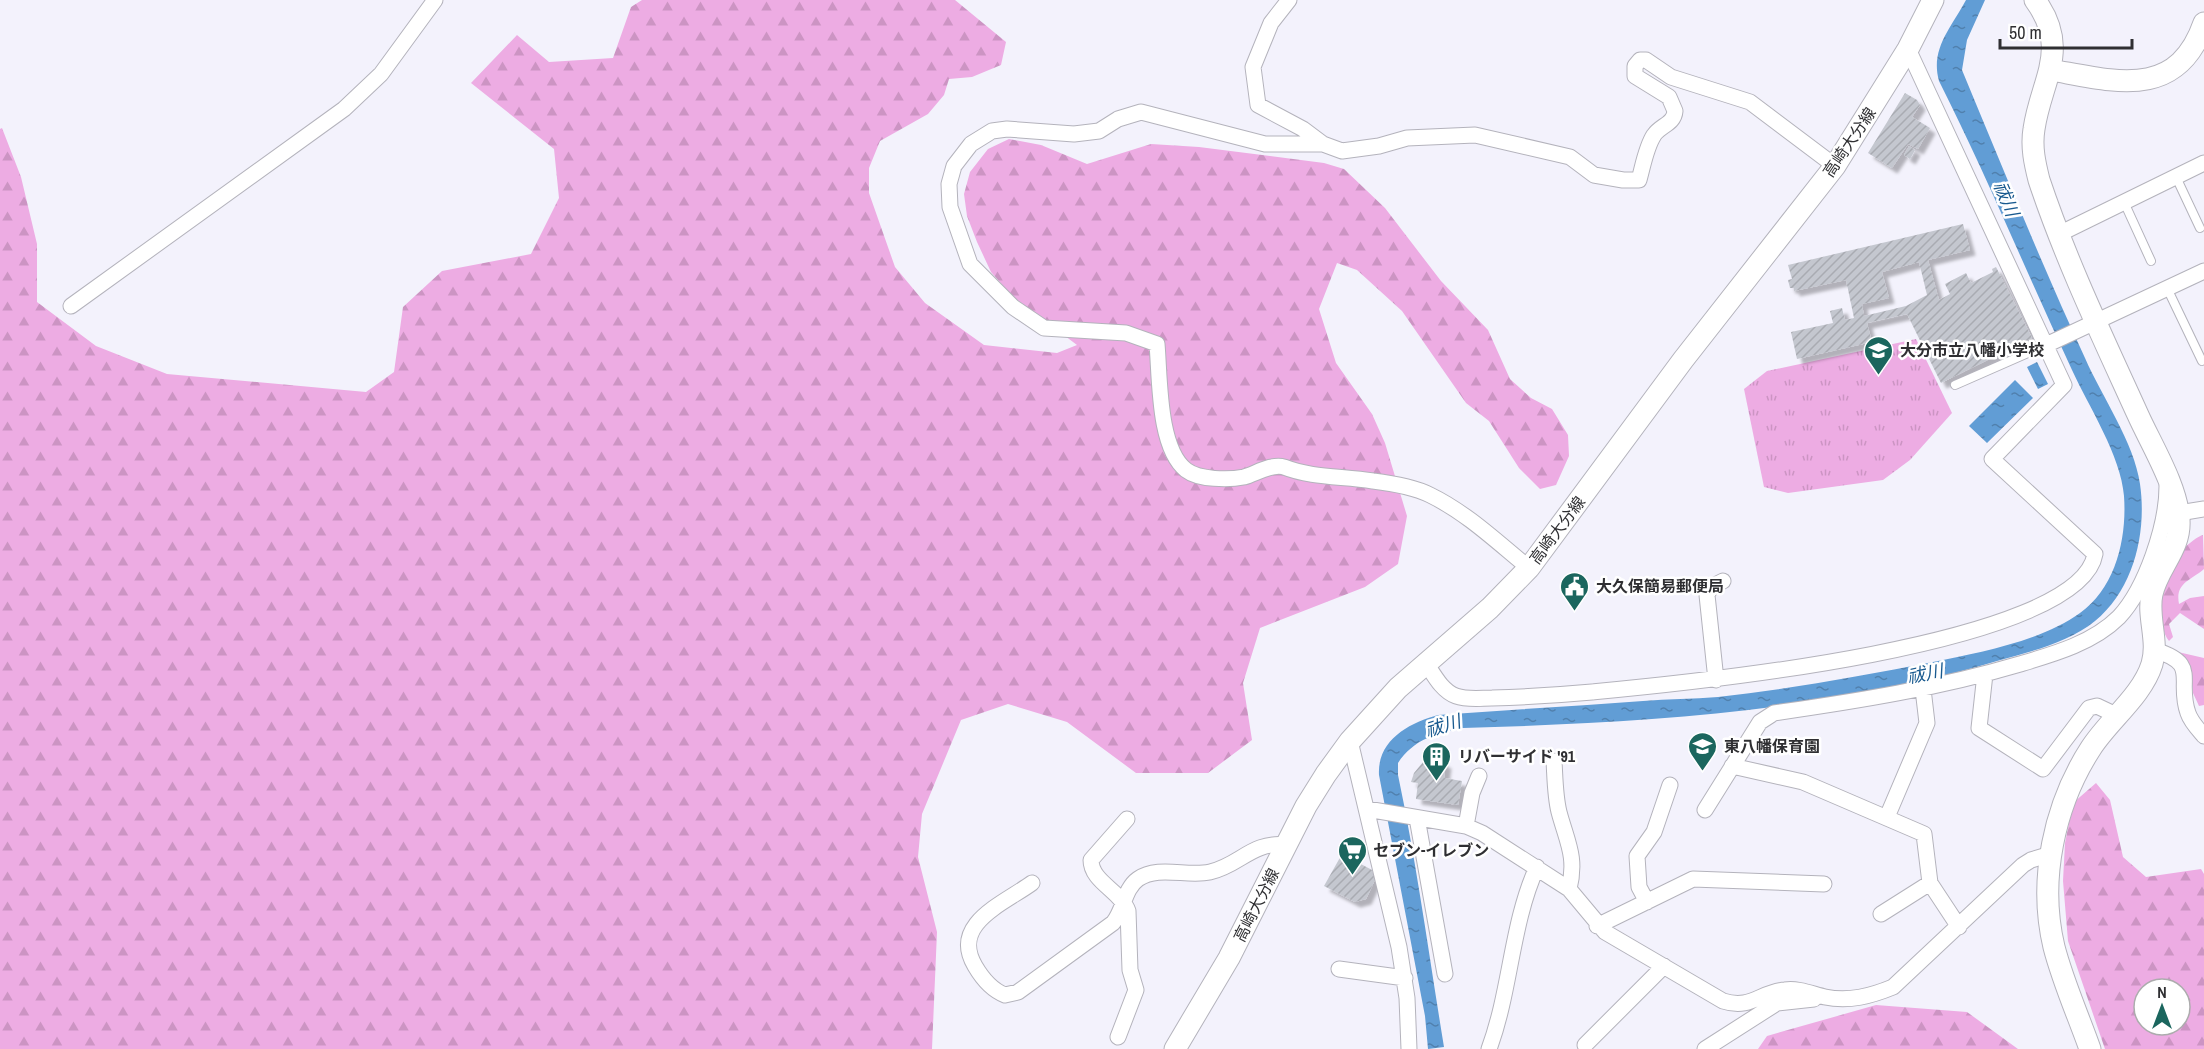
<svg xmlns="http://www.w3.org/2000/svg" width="2204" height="1049" font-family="'Archivo Narrow','Noto Sans JP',sans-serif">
  <defs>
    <pattern id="forest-firs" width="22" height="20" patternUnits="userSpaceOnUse" patternTransform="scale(1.5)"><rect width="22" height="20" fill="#edace3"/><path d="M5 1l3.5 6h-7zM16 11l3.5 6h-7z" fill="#cc94c3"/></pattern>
    <pattern id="park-tufts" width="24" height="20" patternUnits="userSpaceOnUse" patternTransform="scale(1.5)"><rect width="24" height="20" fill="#edace3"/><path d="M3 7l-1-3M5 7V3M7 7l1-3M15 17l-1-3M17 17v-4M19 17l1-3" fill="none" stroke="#cc94c3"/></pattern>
    <pattern id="water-ripples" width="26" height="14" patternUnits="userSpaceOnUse" patternTransform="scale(1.5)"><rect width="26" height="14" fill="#619dd5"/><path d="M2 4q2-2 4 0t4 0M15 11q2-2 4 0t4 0" fill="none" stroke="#5080ad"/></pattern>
    <pattern id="building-hatch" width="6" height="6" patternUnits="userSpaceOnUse" patternTransform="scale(1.5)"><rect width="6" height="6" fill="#c4c7cf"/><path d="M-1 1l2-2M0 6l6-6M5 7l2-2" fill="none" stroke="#a9abb2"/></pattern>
    <filter id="shadow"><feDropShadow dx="5.5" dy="5.5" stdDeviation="1.5" flood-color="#0004"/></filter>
  </defs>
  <rect width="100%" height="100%" fill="#f3f2fc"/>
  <path fill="url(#forest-firs)" fill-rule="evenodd" d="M642,0H955L1006,42L1001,65L972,77L949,79L944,95L928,114L880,141L869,168V193L895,267L925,303L984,345L1057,353L1077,345L1012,296L991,272L977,242L967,216L964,194L970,172L988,149L1009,139L1041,145L1087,164L1151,144L1199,147L1324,163L1344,169L1385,208L1441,281L1488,330L1510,379L1531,398L1552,409L1568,435L1569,456L1556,485L1540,489L1519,468L1489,421L1466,403L1402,311L1357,270L1337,263L1319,309L1336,363L1372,414L1385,443L1407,516L1398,564L1365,587L1260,628L1243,683L1252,740L1208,773H1136L1067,722L1008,704L961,720L922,814L918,857L937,932L932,1049H0V129L2,128L21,177L37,244V302L96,346L167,374L366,392L394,372L403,307L442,271L531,254L559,198L554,149L471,83L517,35L549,62L613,58L631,7Z
    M2203,535L2204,569C2190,581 2175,583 2179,604L2190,598L2204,596V629L2180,613L2169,624L2173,637L2169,641C2158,629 2159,586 2165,571C2170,561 2192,538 2203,535Z
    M2178,652L2204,658V705L2199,706L2193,693L2191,676L2178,668Z
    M2096,783L2110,800L2123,857L2146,877L2201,869L2204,874V1049H2105L2068,941L2063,881L2065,843L2073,803ZM2144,989H2180V1025H2144Z
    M1876,1005L1967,1012L2018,1049H1758L1767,1036Z"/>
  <path fill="url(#park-tufts)" d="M1916,339L1952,413L1910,460L1883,480L1788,493L1764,487L1744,389L1767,371Z"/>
  <path fill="url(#water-ripples)" d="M1966,0H1985L1967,40L1962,70C2002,166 2041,263 2085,358C2102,397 2134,442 2140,484C2147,532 2134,589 2095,621C2068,643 2029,652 1997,661C1827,712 1640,723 1463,728C1437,732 1413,740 1398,763V775C1417,865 1429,956 1444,1047L1428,1049L1425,1016L1379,775C1377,740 1409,723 1438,715C1507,710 1575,706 1643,701C1668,699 1693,699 1718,697C1790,689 1861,676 1933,662C1977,653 2042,641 2080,613C2116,587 2127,538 2124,496C2121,456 2089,407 2072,370C2027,274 1987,176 1939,81C1930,49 1951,28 1966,0Z
    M2037,362L2048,384L2038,389L2027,367Z
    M2015,380L2033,398L1987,443L1969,426Z"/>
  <path fill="url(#building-hatch)" fill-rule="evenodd" filter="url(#shadow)" d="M1905,93L1917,100L1920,105L1912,117L1930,128L1918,149L1908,144L1892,168L1868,153Z
    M1909,146L1915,150L1910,159L1904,155Z
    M1963,224L1970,250L1928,260L1939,300L1950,294L1945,284L1966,273L1971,283L1993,272L1992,269L1996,267L2032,338L1941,383L1907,314L1867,323L1872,342L1797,359L1791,332L1833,323L1830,311L1842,308L1845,320L1854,318L1846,280L1794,291V288H1790L1788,280L1792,279L1788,265ZM1919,262L1927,295L1906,306L1864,316L1862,304L1889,298L1882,272Z
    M1436,758H1442V762L1446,763L1444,778L1462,781L1458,805L1416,799L1418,783L1411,782L1414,773L1423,762Z
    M1342,854L1372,870L1375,880L1366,899L1355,902L1324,886Z"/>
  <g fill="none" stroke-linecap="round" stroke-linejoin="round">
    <defs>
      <path id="lane" d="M2176,177L2200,228
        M2124,202L2151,261
        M2167,288L2202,361
        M1955,385L2046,345"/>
      <path id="street" d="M1289,0L1271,23L1253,67L1258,105L1303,129L1323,144L1342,151L1379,146L1407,138L1475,135L1570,157L1594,175L1623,180H1639C1643,166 1646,147 1654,135C1661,125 1674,124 1675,111L1669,97L1635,76V66L1640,60H1646L1671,77L1750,102L1835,166
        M1323,144H1265L1141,112L1118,119L1099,131L1074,134L1007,129L992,131L971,144L954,166L949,184L950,207L970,264L1013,307L1044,328L1126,333L1157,344C1160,378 1158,448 1186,470C1199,480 1229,480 1244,477C1255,474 1272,463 1284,467C1312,478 1342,476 1373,481C1390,483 1414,487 1430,495C1467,513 1497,542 1529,568
        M2059,234L2204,163
        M71,306L344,109L381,74L435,0
        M2046,345L2204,271
        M2179,513L2204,509
        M2154,650C2201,664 2176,679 2188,713C2191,722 2198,729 2204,736
        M1426,663C1434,675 1442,691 1456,696C1467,700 1481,698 1492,698C1526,697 1559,695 1592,692C1677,684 2079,647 2095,554L1992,459L2064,385L1908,49
        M1985,674L1979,728L2043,769L2089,708L2097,706L2116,715
        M1716,680L1707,595L1711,587L1723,581
        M1350,741L1399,947L1407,998L1409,1049
        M1554,761C1555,777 1555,796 1559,812C1567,842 1577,857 1569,889
        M1732,766L1803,782L1924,834L1930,883L1959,927
        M1367,809L1466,826L1482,833L1569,889L1605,932L1723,1001C1751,1010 1760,992 1785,990C1798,988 1812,994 1825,997C1849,1002 1871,996 1893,987L2023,865L2031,860L2051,854
        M1705,810L1760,722L1774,713C1857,701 1939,688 2020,664C2054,654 2093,643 2119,617C2146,588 2167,525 2167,486
        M1887,817L1927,723L1923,689
        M1417,818L1445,974
        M1466,826L1472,793L1479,776
        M1032,883C1003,904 950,924 975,966C982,978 992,990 1005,995L1018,992L1113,923C1124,910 1124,889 1138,879C1158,865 1187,877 1210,872C1241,865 1251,841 1287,845
        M1647,902L1639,887L1637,856L1654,832L1670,785
        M1881,914L1930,883
        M1597,926L1693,879L1824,884
        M1339,969L1405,978
        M1118,1037L1136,990L1130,970L1128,911C1121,891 1091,882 1091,860L1127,819
        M1585,1045L1664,966
        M1489,1049C1511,990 1511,924 1537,867
        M1705,1049L1777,1003L1814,999"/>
      <path id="secondary" d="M2035,0C2071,49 2041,80 2034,129C2031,147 2035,164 2039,180C2066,261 2103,338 2138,415C2151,444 2178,488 2179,520C2181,549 2158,567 2152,594C2147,617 2159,641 2152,664C2142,696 2109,720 2091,748C2054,805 2038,880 2054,947C2063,982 2078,1015 2090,1049
        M2051,70C2114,81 2177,101 2204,23
        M1175,1049L1229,958L1306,806L1326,774L1350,741L1398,688L1490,608L1529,568L1683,360L1835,166L1908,49L1933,0"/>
    </defs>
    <use href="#lane" stroke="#b4b3bc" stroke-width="10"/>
    <use href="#street" stroke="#b4b3bc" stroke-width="17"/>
    <use href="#secondary" stroke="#b4b3bc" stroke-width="23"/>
    <use href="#lane" stroke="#fff" stroke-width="8"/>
    <use href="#street" stroke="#fff" stroke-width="15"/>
    <use href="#secondary" stroke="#fff" stroke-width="21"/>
  </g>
  <defs>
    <symbol id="school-pin" viewBox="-11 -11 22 30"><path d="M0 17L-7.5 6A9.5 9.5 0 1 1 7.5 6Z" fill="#1b665e" stroke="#fff"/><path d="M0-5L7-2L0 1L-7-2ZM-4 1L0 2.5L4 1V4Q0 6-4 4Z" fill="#fff"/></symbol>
    <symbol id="civic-pin" viewBox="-11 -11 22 30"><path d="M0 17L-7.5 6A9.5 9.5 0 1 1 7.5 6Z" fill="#1b665e" stroke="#fff"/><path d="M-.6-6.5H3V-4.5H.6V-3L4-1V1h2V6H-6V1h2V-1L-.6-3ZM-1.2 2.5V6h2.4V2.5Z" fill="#fff"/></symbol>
    <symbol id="building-pin" viewBox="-11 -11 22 30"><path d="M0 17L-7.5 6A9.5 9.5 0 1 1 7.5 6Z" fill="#1b665e" stroke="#fff"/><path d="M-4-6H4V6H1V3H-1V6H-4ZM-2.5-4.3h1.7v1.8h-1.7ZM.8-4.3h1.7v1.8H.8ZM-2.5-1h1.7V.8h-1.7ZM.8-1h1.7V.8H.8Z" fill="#fff"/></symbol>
    <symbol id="supermarket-pin" viewBox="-11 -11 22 30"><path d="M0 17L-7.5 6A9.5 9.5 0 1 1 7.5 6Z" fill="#1b665e" stroke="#fff"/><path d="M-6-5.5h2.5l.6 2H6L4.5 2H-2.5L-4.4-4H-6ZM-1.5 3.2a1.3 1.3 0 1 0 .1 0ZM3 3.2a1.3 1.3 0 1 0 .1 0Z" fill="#fff"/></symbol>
  </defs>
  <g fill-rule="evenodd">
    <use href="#school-pin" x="1862" y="334" width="33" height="45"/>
    <use href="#civic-pin" x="1558" y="570" width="33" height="45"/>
    <use href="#school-pin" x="1686" y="730" width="33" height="45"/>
    <use href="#building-pin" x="1420" y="740" width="33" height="45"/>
    <use href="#supermarket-pin" x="1336" y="834" width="33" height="45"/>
  </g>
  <g text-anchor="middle" stroke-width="5" stroke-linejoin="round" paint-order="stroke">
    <g font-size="16" fill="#2f2f32" stroke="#fff">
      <text transform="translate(1849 142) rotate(-56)" y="6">高崎大分線</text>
      <text transform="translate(1557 530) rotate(-53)" y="6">高崎大分線</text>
      <text transform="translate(1256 905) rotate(-63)" y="6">高崎大分線</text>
    </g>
    <g font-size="16" font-weight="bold" fill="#2f2f32" stroke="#fff" text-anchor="start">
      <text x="1900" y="356">大分市立八幡小学校</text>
      <text x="1596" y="592">大久保簡易郵便局</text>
      <text x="1724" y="752">東八幡保育園</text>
      <text x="1458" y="762">リバーサイド '91</text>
      <text x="1373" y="856">セブン-イレブン</text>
    </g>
    <g font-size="18" font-style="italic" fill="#195a8f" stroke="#fff">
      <text transform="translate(2006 199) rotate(67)" y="6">祓川</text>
      <text transform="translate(1925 674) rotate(-11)" y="6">祓川</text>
      <text transform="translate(1443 726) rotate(-17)" y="6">祓川</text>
    </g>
  </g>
  <g transform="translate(2162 1007)"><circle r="28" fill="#ffffff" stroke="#acacad" stroke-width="1.5"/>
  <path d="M0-4.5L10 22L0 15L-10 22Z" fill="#1b665e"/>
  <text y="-9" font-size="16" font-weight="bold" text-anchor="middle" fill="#2f2f32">N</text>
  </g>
  <path d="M2000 39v9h132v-9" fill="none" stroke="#2f2f32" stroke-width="3"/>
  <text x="2009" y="39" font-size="18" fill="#2f2f32" stroke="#ffffff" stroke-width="4.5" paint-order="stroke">50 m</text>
</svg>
